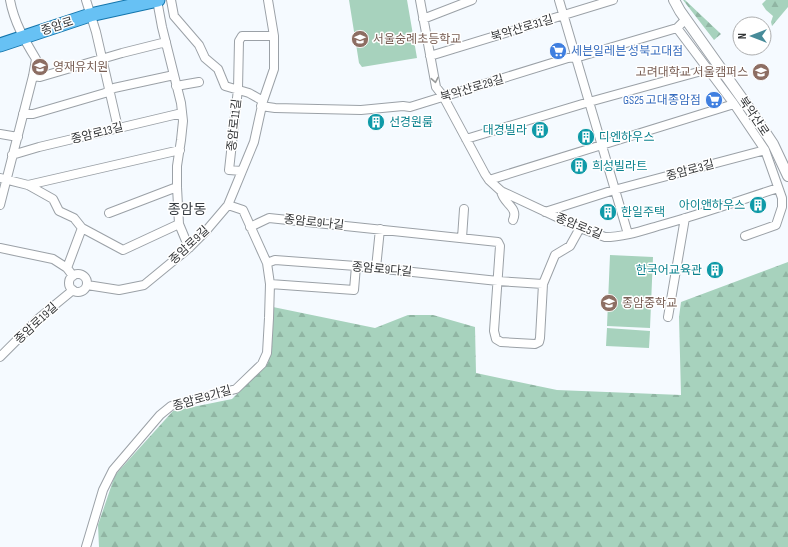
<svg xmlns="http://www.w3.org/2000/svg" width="788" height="547" font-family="'Sofia Sans Condensed','Noto Sans KR',sans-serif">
  <defs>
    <pattern id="forest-firs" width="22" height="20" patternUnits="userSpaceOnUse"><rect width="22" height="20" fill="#a7d2bd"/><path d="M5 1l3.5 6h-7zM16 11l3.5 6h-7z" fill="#90b5a3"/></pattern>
  </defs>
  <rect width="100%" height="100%" fill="#f5faff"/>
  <path fill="#a7d2bd" d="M349,0H407L417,58L362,67L359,63Z
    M610,255L653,257L650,328L607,326Z
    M607,328L650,331L649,348L606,346Z"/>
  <path fill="url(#forest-firs)" d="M683,0H685L721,34L714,40Z
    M766,0H788V7L772,26L771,22L773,16L766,10L762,4Z
    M788,262V547H99L98,525L115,475L173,411L232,399L268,363L273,307L375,328L408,315H433L475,327L476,373L557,390L681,395L679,317L681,302Z"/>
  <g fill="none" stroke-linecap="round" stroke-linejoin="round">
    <defs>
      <path id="minor" d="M86,0L96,32L118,128
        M157,0L162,27L181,103L183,121L181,140L177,166V187L179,224L189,248
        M171,0L174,16L199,45L205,58L218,69L225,86L249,93L263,101
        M420,0L436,87L443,96L485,174L489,180L501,191L580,228L605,237C623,237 641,231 658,226C699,215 738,201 778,188
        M559,0L628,234
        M423,19L472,0
        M686,19L677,28L734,104L765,150L782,198V207L776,225L745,236
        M430,56L613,0
        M33,76L40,77L122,53L166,42
        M176,86L199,82
        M261,106L275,108L361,110L403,106L410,107L568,58L582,56L677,28
        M23,114H33L105,93L114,88L174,75
        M0,134L18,137
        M466,139L589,102L709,69
        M12,155L39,147L182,113
        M242,171L229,170L238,89L239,41L242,36H274
        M0,178L28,185L53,199L59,211L74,218L82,228L123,250L179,224
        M489,180L734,104
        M28,185L180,150
        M501,191C503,204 519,207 513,220
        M0,205L33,76L36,59C25,41 14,22 10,0
        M545,212L614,190L765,150
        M109,213L177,187
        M250,227L269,218L498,242L500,246L494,331L496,339L501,342L535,344L539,342L540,338L543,284
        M462,238L464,209
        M0,248L53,259L67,268L73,276
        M267,263L275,260L356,266L498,281L543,284L555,255L570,246L580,228
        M67,268L82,228
        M376,268L380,229
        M69 283a9 9 0 1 1 18 0a9 9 0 1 1-18 0Z
        M270,284L354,290L356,266
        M87,285L119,290L144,285L189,248L205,232L228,205L254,142L263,101L274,69V36L268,0
        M668,317L685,218
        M0,357L39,318L73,290
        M86,547L103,490L113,470L160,415L171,406L236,389L262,364L267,353L269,318L270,284L267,263L243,210L228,205"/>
      <path id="tertiary" d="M674,0L680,11L753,114L773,144L788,176"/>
      <path id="primary" d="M0,45L90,15L158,0"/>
    </defs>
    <use href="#minor" stroke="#9ba1a7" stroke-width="10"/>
    <use href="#tertiary" stroke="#9ba1a7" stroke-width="12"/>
    <use href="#primary" stroke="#1375ac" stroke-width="15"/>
    <use href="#minor" stroke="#fff" stroke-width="8"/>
    <use href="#tertiary" stroke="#fff" stroke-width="10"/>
    <use href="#primary" stroke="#67c1f4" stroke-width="13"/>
  </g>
  <defs><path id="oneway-chevron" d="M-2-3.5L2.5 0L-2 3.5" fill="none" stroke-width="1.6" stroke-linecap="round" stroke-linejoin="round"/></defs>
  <use stroke="#989a9a" href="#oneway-chevron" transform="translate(435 80) rotate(79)"/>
  <defs>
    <symbol id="school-disc" viewBox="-11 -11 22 22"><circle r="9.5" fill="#8d6e63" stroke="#fff"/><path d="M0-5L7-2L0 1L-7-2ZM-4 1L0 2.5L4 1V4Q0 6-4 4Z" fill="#fff"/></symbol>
    <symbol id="supermarket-disc" viewBox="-11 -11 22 22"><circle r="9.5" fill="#3f7fe0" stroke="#fff"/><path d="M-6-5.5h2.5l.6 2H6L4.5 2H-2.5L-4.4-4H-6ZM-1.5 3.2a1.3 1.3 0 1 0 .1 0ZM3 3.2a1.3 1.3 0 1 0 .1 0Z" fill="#fff"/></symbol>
    <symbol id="university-disc" viewBox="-11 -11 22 22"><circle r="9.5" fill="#8d6e63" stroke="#fff"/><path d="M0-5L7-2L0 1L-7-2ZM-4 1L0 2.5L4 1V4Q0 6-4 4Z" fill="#fff"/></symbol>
    <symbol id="building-disc" viewBox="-11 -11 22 22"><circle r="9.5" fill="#0f9aa8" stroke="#fff"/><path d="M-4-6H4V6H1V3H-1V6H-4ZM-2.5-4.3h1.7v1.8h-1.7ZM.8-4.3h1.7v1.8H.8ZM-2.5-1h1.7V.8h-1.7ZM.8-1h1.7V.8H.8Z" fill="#fff"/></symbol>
  </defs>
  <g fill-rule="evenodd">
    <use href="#school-disc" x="350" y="29" width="20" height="20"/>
    <use href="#supermarket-disc" x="548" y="41" width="20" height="20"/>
    <use href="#school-disc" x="30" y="57" width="20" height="20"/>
    <use href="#university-disc" x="751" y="62" width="20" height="20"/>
    <use href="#supermarket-disc" x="704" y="90" width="20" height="20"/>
    <use href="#building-disc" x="366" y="112" width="20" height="20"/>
    <use href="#building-disc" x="530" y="120" width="20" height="20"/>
    <use href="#building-disc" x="576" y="127" width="20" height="20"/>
    <use href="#building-disc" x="569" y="156" width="20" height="20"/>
    <use href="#building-disc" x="748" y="195" width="20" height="20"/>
    <use href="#building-disc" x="598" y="202" width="20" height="20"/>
    <use href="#building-disc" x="705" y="260" width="20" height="20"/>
    <use href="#school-disc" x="599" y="293" width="20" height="20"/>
  </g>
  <g text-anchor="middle" stroke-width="3" stroke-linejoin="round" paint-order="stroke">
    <g font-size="12" fill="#323436" stroke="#fff">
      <text transform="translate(57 26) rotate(-18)" y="4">종암로</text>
      <text transform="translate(522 28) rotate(-17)" y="4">북악산로31길</text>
      <text transform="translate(472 88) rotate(-17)" y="4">북악산로29길</text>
      <text transform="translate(754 116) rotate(56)" y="4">북악산로</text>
      <text transform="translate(234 125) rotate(-84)" y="4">종암로11길</text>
      <text transform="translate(97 133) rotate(-14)" y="4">종암로13길</text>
      <text transform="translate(690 170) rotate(-15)" y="4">종암로3길</text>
      <text transform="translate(314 222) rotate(6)" y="4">종암로9나길</text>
      <text transform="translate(579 226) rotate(22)" y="4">종암로5길</text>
      <text transform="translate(189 245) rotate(-43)" y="4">종암로9길</text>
      <text transform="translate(382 269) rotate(5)" y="4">종암로9다길</text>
      <text transform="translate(36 323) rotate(-43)" y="4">종암로19길</text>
      <text transform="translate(202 398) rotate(-16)" y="4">종암로9가길</text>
    </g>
    <g font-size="12" fill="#785e54" stroke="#fff" text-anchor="start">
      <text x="373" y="43">서울숭례초등학교</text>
      <text x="53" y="71">영재유치원</text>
      <text x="748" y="76" text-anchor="end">고려대학교 서울캠퍼스</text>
      <text x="622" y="307">종암중학교</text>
    </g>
    <g font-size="12" fill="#366cbe" stroke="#fff" text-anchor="start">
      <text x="571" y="55">세븐일레븐 성북고대점</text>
      <text x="701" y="104" text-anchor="end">GS25 고대종암점</text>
    </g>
    <g font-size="12" fill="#0d838f" stroke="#fff" text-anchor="start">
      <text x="389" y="126">선경원룸</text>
      <text x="527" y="134" text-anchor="end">대경빌라</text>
      <text x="599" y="141">디엔하우스</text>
      <text x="592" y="170">희성빌라트</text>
      <text x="745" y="209" text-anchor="end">아이앤하우스</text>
      <text x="621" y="216">한일주택</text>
      <text x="702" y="274" text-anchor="end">한국어교육관</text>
    </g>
    <g font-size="14" fill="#373c41" stroke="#fff">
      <text x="187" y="214">종암동</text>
    </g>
  </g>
  <g transform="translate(752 36) rotate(270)"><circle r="19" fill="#ffffff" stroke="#adaeaf"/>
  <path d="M0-3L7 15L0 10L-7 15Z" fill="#478b99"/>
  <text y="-6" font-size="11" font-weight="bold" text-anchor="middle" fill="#323436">N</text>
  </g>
</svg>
